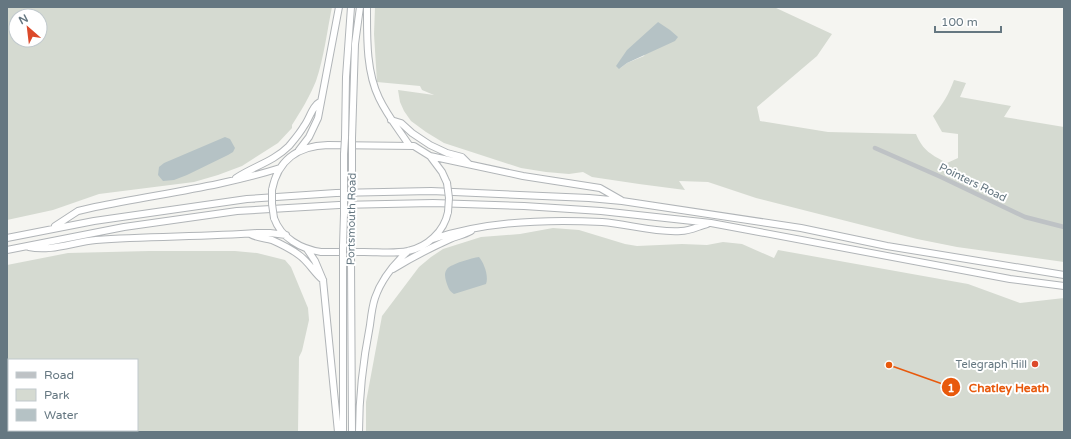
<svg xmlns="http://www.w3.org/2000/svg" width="1071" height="439" font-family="'Varela Round',sans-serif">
  <rect width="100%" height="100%" fill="#f5f5f1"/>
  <path fill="#d5dad1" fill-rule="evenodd" d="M7,7H332C327,31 324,58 316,81C310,96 301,111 292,125V128L278,143L242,166L218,175L194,182L99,194L53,210L7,220ZM16,16H40V40H16Z
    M375,7H774L832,34L817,56L757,107L760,121L828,132L916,134C923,151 932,155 947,163L958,158V134L942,132L933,116C943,104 949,94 954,80L966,83L960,97L1011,106L1004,117L1064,127V262L957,247L917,239L756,198L708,182L679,181L685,190L639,184L592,177L583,172L569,174L546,172L521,168L444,143L426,132L411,121L404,111L400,102L398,90L434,95L422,90L420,86L377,82L374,34ZM658,22L644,56L627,63L619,69Z
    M553,228L579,230L625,244L637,246L682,244L707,245L723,242L742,244L774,258L778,250L968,284L1020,303L1064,298V432H366V402L382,316L419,267L431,257L443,249L481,237L520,234Z
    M149,251H235L257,253L285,260L291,267L308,308L309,320L302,351L299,357L298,432H7V265L68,253ZM9,360H137V430H9Z"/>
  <path fill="#b5c2c5" d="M658,22L670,30L678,37L675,41L627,63L619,69L616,66L627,50Z
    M225,137L230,139L235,148L233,152L228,155L187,175L174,180L163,181L158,175L159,167L164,163Z
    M479,257C484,263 489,276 486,284L454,294C449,291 448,287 446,281C445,277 444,273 447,269C451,264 472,258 479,257Z"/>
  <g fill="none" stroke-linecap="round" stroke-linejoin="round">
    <defs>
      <path id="highway" d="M367,7C367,37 366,71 379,98C387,115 399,130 409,145
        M391,120L401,123L412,133L430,145L447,153L462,157L469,164
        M345,138L346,77L351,7
        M352,138L355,44L360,7
        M299,150L309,137L318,118L339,7
        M430,156L523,176L600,188L621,200
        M236,178C254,166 273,162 289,146C294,140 300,133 304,126C310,118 312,106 321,101
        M352,186V154
        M344,187V154
        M272,190C278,159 298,146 328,145L414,146L430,156L442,172L447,183
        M274,218C281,238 301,249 321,252C335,252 350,252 364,252C379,252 394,254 408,251C427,247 444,232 448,212
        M55,226L78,211L95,207C157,194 220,187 280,168
        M250,234C257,238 264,238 272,240C281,244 291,249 299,255C309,262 314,273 323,280
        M7,238L94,221L247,199L336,193L431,191L589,198L622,201L801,228L887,246L1064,275
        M433,239C486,221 546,219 602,222C628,224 655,233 681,231C690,231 699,226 707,224
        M343,246L344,214
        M351,246V214
        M29,247C50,252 74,242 96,240C149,236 203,237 257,233H270L286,235
        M307,249L315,261L323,280L338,432
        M7,250L124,227L237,211L339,205L433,203L524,206L601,211L711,223L1010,279L1064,286
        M351,260L352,432
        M393,269C411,258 430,248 450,239C457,236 464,235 471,231
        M343,432V260
        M359,432C359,396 363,361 370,325C371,317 372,307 375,298C381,280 394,264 408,251"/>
    </defs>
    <use href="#highway" stroke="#b1b5b8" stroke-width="8"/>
    <path stroke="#bec2c5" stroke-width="4.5" d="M875,148L941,177L1025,217L1064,227"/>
    <use href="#highway" stroke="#fff" stroke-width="6"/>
    <defs>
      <path id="highway-bridge" d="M344,154L345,138
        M352,154V138
        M447,183L449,198L448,212
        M272,190V204L274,218
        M344,214V187
        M351,214L352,186
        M343,246V260
        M351,260V246"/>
    </defs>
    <use href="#highway-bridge" stroke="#b1b5b8" stroke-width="8" stroke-linecap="butt"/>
    <use href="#highway-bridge" stroke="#fff" stroke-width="6"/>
  </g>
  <circle fill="#dc492a" stroke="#fff" stroke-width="1.5" cx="1035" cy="364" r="4"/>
  <g text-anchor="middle" stroke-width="4" stroke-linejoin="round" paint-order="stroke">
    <g font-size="11" fill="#657781" stroke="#fff">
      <text transform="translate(973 182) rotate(26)" y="4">Pointers Road</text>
      <text transform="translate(351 219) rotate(-89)" y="4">Portsmouth Road</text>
    </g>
    <g font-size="11" fill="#657781" stroke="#fff" text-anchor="end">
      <text x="1027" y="368">Telegraph Hill</text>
    </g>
  </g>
  <path fill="none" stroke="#e8590c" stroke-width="1.5" d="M889 365L951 387"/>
  <g fill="#e8590c" stroke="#fff" stroke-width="1.5">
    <circle cx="889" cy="365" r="4"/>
    <circle cx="951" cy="387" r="10"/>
  </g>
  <g font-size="12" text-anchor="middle" font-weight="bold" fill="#fff">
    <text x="951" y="392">1</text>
  </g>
  <g font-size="12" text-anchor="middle" font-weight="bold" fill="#e8590c" stroke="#fff" stroke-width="4" stroke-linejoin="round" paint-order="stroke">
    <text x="1009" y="392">Chatley Heath</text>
  </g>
  <rect width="1071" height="439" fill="none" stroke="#657781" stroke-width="16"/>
  <rect x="8" y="359" width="130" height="72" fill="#ffffff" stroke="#c1c9cd"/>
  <rect x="16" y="372" width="20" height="6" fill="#bec2c5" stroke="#c1c9cd"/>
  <text x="44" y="379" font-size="12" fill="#657781">Road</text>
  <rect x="16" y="389" width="20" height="12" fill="#d5dad1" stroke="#c1c9cd"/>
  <text x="44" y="399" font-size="12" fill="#657781">Park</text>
  <rect x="16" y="409" width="20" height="12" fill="#b5c2c5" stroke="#c1c9cd"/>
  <text x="44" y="419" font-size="12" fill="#657781">Water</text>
  <g transform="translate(28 28) rotate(332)"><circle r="19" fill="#ffffff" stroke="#c1c9cd"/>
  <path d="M0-3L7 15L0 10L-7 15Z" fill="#dc492a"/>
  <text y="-6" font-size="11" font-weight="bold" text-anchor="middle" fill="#657781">N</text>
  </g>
  <path d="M935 26v6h66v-6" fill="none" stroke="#657781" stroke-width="2"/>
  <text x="941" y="26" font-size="12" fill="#657781" stroke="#ffffff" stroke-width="3" paint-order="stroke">100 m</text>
</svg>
